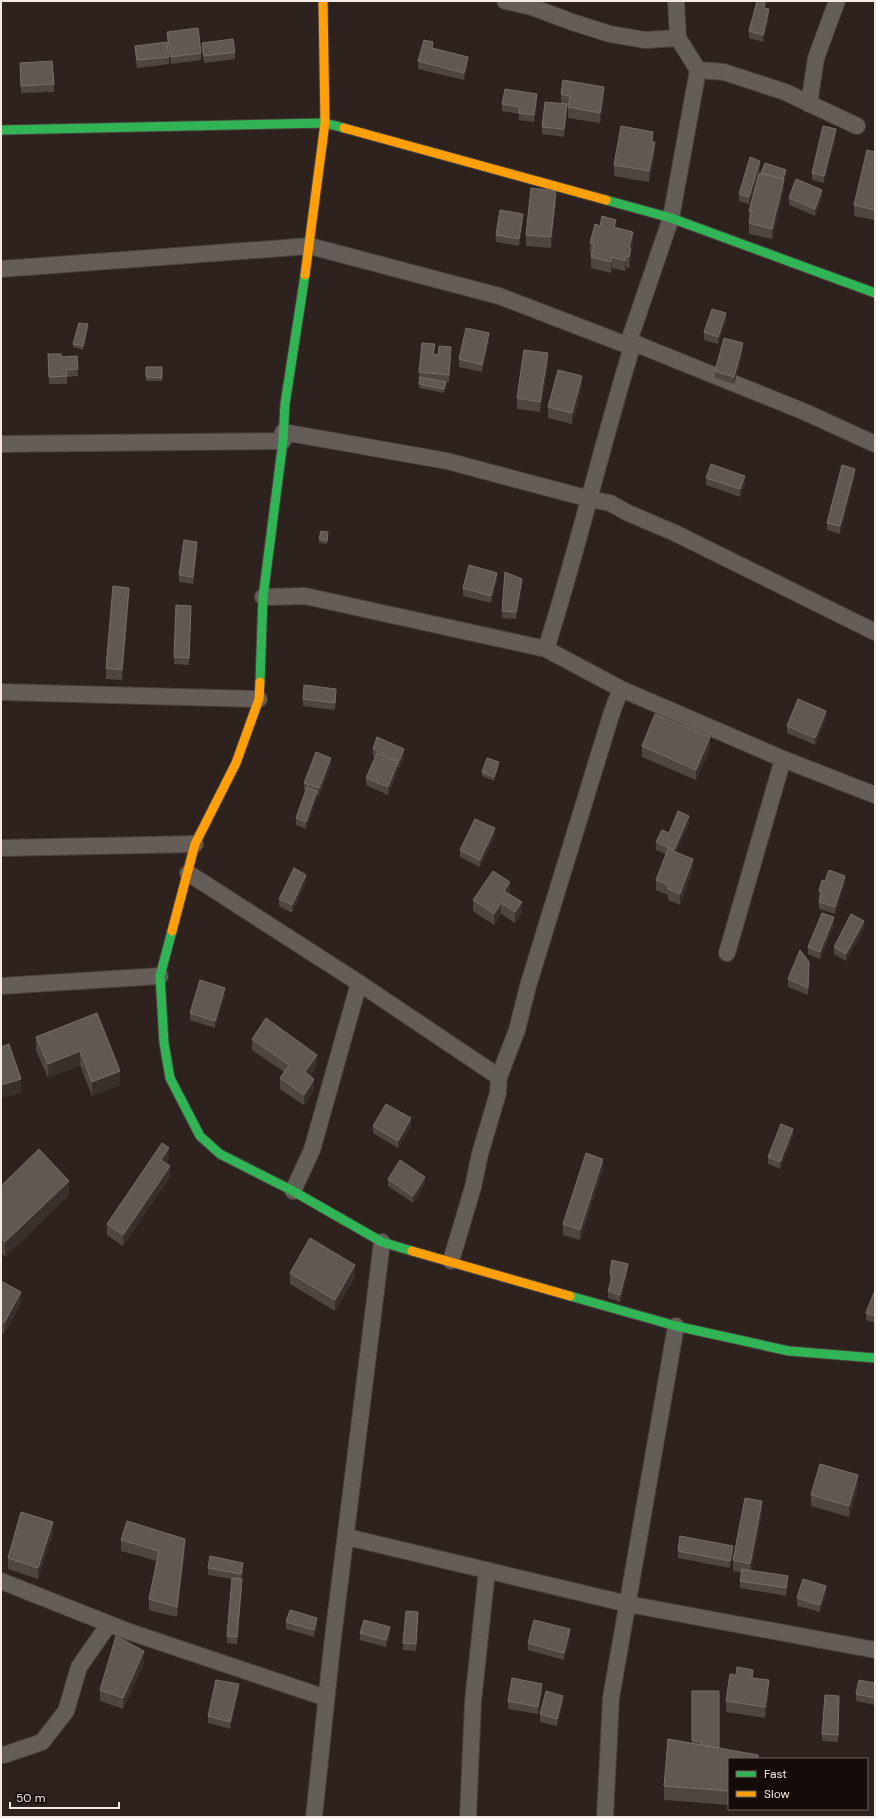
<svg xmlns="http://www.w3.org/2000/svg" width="876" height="1818" font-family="'DM Sans',sans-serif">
  <rect width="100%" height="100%" fill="#2d221d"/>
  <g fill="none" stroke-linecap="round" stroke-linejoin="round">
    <defs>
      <path id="street" d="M505,1L532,7L572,22L610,34L645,40L678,38
        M698,70L724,72L785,92L857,126
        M809,104L816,58L837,1
        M1,269L310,246L499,296L632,347
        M629,341L805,412L875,444
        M283,432L447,461L590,499L610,503L628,513L675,533L875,632
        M1,444L283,441
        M263,597L305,596L546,649L621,689L783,759L875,795
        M546,649C578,549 601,447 632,347L629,341L671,218L698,70L678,38L676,1
        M1,692L259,699
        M1,848L195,844
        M188,873L359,983L499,1077
        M727,953L783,759
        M1,986L160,976
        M293,1191L312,1150L359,983
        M451,1261L473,1187L480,1154L498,1093L499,1077L517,1030L528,986L612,712L621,689
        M347,1537L628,1604L875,1650
        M1,1581L127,1631L326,1698
        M1,1754L4,1755L42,1742L66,1711L79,1667L109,1624
        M314,1817L332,1646L382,1242
        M468,1817L473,1702L487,1570
        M605,1817L611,1698L676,1326"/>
      <path id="fast" d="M1,130L325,123L344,128
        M606,200L671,218L875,293
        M260,682L263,597L283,441L285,404L305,275
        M172,931L160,976L164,1043L170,1078L200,1136L220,1154L293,1191L382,1242L412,1251
        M570,1296L676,1326L789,1351L875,1358"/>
      <path id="slow" d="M344,128L606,200
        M305,275L325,123L323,1
        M172,931L195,844L236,763L259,699L260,682
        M412,1251L570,1296"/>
    </defs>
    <use href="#street" stroke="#4a403c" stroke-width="18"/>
    <use href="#fast" stroke="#4a403c" stroke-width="11"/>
    <use href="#slow" stroke="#4a403c" stroke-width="11"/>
    <use href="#street" stroke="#655d58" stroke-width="16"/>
    <use href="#fast" stroke="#30b455" stroke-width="9"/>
    <use href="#slow" stroke="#ff9f0a" stroke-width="9"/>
  </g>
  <path fill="#4f4640" d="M765,8L769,16L763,42L749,38V31Z
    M167,32L201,53V60L171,64L167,39Z
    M202,43L235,52V59L204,63L202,50Z
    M135,46L169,57V64L137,68L135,53Z
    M433,48L468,64L464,80L418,69V61Z
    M20,63L54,84V92L21,93Z
    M561,94L604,97L600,123L568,118V106H567L564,137L542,134V127L561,104Z
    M537,101L534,122L519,120V114L502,111V104Z
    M836,136L824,183L812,180V173Z
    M653,142L655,153L649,182L614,176V165Z
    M875,152V220L854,216V205Z
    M760,168L749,204L739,201V194Z
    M786,178L784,181V190L772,239L749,234V211Z
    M822,197L815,216L789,205V198Z
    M556,201L551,248L526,246V235Z
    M523,221L519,246L496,242V235Z
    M600,226L616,227L633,243L631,250V260L629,268L626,267L625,271L612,268L611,273L591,268V257L592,254H590V243Z
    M875,257V272L874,271V261Z
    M726,321L718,344L704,340V332Z
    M88,327L83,350L73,347V344Z
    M489,341L482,372L459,367V359Z
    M435,351L434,354H451L449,382H446L444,393L419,388L420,380H419V372Z
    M743,351L734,384L715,378V371Z
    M48,354L61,357L77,356L78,376L67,377V384H49Z
    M548,364L540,412L517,409V398Z
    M146,367H162V381H146Z
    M582,387L572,424L548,418V407Z
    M855,476L840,534L827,530V523Z
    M706,478L745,483L740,497L706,485Z
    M328,535L327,544L319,543V539Z
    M197,549L193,584L179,582V575Z
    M497,580L491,603L463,596V588Z
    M522,586L516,619L502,618V611Z
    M129,598L122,680L106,679V668Z
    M191,606L189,665L174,664V657Z
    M336,696L335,710L303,706V699Z
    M826,719L815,745L787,733V726Z
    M642,746L710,748L696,780L642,757Z
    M373,749L404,756L399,768L398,767V770L388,795L366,785V778L375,757L373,756Z
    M331,765L319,796L317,795V798L306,829L296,825V818L306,791L304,790V783Z
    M499,766L494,781L482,776V772Z
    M689,823L676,852L693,869L680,905L668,900V895L656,890V880L666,854L656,850V842L669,833Z
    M495,835L480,867L460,857V850Z
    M825,881L845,883L835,914L819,909V902L820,899H819V891Z
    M306,882L292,913L279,906V899Z
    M510,893L509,894L522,913L515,923L501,914L494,925L473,911V900Z
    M834,925L820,959L808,954V947Z
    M864,928L846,961L834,954V947Z
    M809,962L808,995L788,987V979Z
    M225,995L215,1028L190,1020V1013Z
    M97,1013L120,1085L92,1096L80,1065L48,1078L36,1051V1037Z
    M252,1039L317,1065L310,1076L314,1090L304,1105L280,1089V1078L284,1072L252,1050Z
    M373,1126H411L398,1148L373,1133Z
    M793,1136L780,1169L768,1164V1157Z
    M169,1158L166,1163L170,1177L123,1246L107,1235V1224Z
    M603,1170L580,1240L563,1235V1224Z
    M388,1179L425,1184L413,1203L388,1186Z
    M1,1186L69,1195L5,1257L1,1252Z
    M628,1271L620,1302L608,1298V1291L610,1282V1273Z
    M290,1273L355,1276L335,1311L290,1284Z
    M1,1281L21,1303L4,1334L1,1332Z
    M875,1290V1323L866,1320V1313Z
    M858,1486L849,1517L811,1506V1495Z
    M762,1512L751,1570L788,1584L786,1596L740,1588V1581L742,1573L733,1571V1560Z
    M53,1533L38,1579L8,1569V1558Z
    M121,1540L185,1549L177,1617L149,1610V1599L157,1561L121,1551Z
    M678,1551L733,1554L730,1568L678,1558Z
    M208,1568L243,1570L242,1579V1587L237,1644L227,1643V1636L232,1579L208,1575Z
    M826,1593L820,1612L797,1606V1598Z
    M418,1619L416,1651L403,1650V1643Z
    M286,1622L317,1626L314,1637L286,1629Z
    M360,1633L390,1635L386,1647L360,1640Z
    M570,1637L564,1660L528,1650V1643Z
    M144,1662L123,1709L100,1701V1690Z
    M753,1678L769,1691L765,1718L726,1712V1701Z
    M875,1683V1705L856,1701V1694Z
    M239,1691L230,1729L208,1723V1716Z
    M542,1691L538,1714L508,1709V1701Z
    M692,1691L719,1748L729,1759V1805L664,1800V1786L692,1743Z
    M563,1703L557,1726L540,1722V1714Z
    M839,1703L838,1742L822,1741V1734Z"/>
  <path fill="#3a302b" d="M769,9V16L763,42V35Z
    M468,57V64L464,80V73Z
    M604,87V97L600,123V113Z
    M537,94V101L534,122V115Z
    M567,104V111L564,137V129Z
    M836,129V136L824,183V176Z
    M653,132V143L652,142Z
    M655,142V153L649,182V171Z
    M760,161V168L749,204V197Z
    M786,170V178L784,181V190L772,239V229L782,181Z
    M822,190V197L815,216V209Z
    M556,191V201L551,248V237Z
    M523,214V221L519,246V239Z
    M633,232V243L631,250V260L629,268V248Z
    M626,256V267L625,271V261Z
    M612,257V268L611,273V262Z
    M726,313V321L718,344V337Z
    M88,324V327L83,350V346Z
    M489,333V341L482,372V365Z
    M743,343V351L734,384V377Z
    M451,347V354L449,382V375Z
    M548,353V364L540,412V402Z
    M582,376V387L572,424V413Z
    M855,469V476L840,534V526Z
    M745,476V483L740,497V489Z
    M197,542V549L193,584V577Z
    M497,573V580L491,603V596Z
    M522,579V586L516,619V612Z
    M129,588V598L122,680V670Z
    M336,689V696L335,710V703Z
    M826,711V719L815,745V738Z
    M710,737V748L696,780V770Z
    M404,749V756L399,768V761Z
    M331,758V765L319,796V788Z
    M398,762V770L388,795V787Z
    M499,762V766L494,781V777Z
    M317,791V798L306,829V822Z
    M689,816V823L674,858V850Z
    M495,828V835L480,867V860Z
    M693,859V869L680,905V894Z
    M306,875V882L292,913V905Z
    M845,876V883L835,914V907Z
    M510,882V893L504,902V891Z
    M522,902V913L515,923V912Z
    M501,903V914L494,925V914Z
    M834,917V925L820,959V952Z
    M864,921V928L846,961V954Z
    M225,988V995L215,1028V1021Z
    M80,1051V1065L48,1078V1064Z
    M317,1055V1065L305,1083V1072Z
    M120,1071V1085L92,1096V1082Z
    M21,1079V1093L1,1099V1085Z
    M314,1079V1090L304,1105V1095Z
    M411,1118V1126L398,1148V1141Z
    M793,1129V1136L780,1169V1162Z
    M169,1148V1158L161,1170V1160Z
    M603,1159V1170L580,1240V1230Z
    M170,1166V1177L123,1246V1235Z
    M425,1177V1184L413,1203V1196Z
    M69,1181V1195L5,1257V1242Z
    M628,1264V1271L620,1302V1295Z
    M355,1265V1276L335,1311V1300Z
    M21,1292V1303L4,1334V1323Z
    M858,1475V1486L849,1517V1506Z
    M762,1501V1512L750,1574V1564Z
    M53,1522V1533L38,1579V1568Z
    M185,1539V1549L177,1617V1607Z
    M733,1546V1554L730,1568V1561Z
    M243,1563V1570L241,1581V1574Z
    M788,1576V1584L786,1596V1588Z
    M242,1579V1587L237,1644V1637Z
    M826,1586V1593L820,1612V1605Z
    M418,1612V1619L416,1651V1644Z
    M317,1618V1626L314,1637V1630Z
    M390,1627V1635L386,1647V1640Z
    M570,1629V1637L564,1660V1653Z
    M144,1651V1662L123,1709V1698Z
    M769,1680V1691L765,1718V1707Z
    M239,1684V1691L230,1729V1722Z
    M542,1684V1691L538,1714V1707Z
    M563,1696V1703L557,1726V1719Z"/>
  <path fill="#615852" stroke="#786e68" d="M757,1L765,2L764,8L769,9L763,35L749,31Z
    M198,28L201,53L171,57L167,32Z
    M233,39L235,52L204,56L202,43Z
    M424,40L433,42L432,48L468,57L464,73L418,61Z
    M167,42L169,57L137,60L135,46Z
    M52,61L54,84L21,86L20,63Z
    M563,80L604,87L600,113L568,107L570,96L561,94Z
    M505,89L537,94L534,115L519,113L520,107L502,104Z
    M545,102L567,104L564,129L542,127Z
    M621,126L653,132L652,142H655L649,171L614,165Z
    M823,126L836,129L824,176L812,173Z
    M867,150L875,152V210L854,205Z
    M750,157L760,161L749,197L739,194Z
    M765,163L786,170L783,179L761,173Z
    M759,173L784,179L772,229L749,223L752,211H749Z
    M796,179L822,190L815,209L789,198Z
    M531,188L556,191L551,237L526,235Z
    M500,210L523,214L519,239L496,235Z
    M602,216L616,220L614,227L633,232L629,248L631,249L629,257L626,256L625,261L612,257L611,262L591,257L594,244L590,243L595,224L600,226Z
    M712,309L726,313L718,337L704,332Z
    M79,323L88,324L83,346L73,344Z
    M466,328L489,333L482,365L459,359Z
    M724,338L743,343L734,377L715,371Z
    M422,343L435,344L433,354L438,355L439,346L451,347L449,375L419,372Z
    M524,350L548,353L540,402L517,398Z
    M48,354H61V357L77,356L78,369L66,370L67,376L49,377Z
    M146,367H162V378L146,377Z
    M558,370L582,376L572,413L548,407Z
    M420,377L446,382L444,389L419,384Z
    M711,464L745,476L740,489L706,478Z
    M842,465L855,469L840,526L827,523Z
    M321,531L328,532L327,541L319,539Z
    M184,540L197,542L193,577L179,575Z
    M469,565L497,573L491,596L463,588Z
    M505,572L522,579L516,612L502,611Z
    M113,586L129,588L122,670L106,668Z
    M176,605L191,606L189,658L174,657Z
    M304,685L336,689L335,703L303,699Z
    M798,699L826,711L815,738L787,726Z
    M655,714L710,737L696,770L642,746Z
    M377,737L404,749L399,761L373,749Z
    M316,752L331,758L319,788L304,783Z
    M377,753L398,762L388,787L366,778Z
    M487,758L499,762L494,777L482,772Z
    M307,787L317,791L306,822L296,818Z
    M678,811L689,816L674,850L656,842L662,830L669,833Z
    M475,819L495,828L480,860L460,850Z
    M668,849L693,859L680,894L668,889L669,885L656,880Z
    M294,868L306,875L292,905L279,899Z
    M829,870L845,876L835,907L819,902L822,892L819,891L822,880L825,881Z
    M493,871L510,882L504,891L522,902L515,912L501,903L494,914L473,900Z
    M822,913L834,917L820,952L808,947Z
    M851,914L864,921L846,954L834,947Z
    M800,950L809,962L808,988L788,979Z
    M200,980L225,988L215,1021L190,1013Z
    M97,1013L120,1071L92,1082L80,1051L48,1064L36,1037Z
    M266,1018L317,1055L305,1072L314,1079L304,1095L280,1078L289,1065L252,1039Z
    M9,1044L21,1079L1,1085V1047Z
    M386,1104L411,1118L398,1141L373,1126Z
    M781,1124L793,1129L780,1162L768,1157Z
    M162,1143L169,1148L161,1160L170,1166L123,1235L107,1224Z
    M39,1149L69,1181L5,1242L1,1238V1186Z
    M586,1153L603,1159L580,1230L563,1224Z
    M400,1160L425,1177L413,1196L388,1179Z
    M310,1238L355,1265L335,1300L290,1273Z
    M612,1260L628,1264L620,1295L608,1291L612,1278L610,1273Z
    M1,1281L21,1292L4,1323L1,1321Z
    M875,1290V1316L866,1313Z
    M820,1464L858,1475L849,1506L811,1495Z
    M745,1498L762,1501L750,1564L733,1560Z
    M21,1512L53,1522L38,1568L8,1558Z
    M127,1521L185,1539L177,1607L149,1599L159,1551L121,1540Z
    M680,1536L733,1546L730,1561L678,1551Z
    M210,1556L243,1563L241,1574L208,1568Z
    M742,1569L788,1576L786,1588L740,1581Z
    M232,1578L242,1579L237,1637L227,1636Z
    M803,1579L826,1586L820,1605L797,1598Z
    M290,1610L317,1618L314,1630L286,1622Z
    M406,1611L418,1612L416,1644L403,1643Z
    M364,1620L390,1627L386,1640L360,1633Z
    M534,1620L570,1629L564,1653L528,1643Z
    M116,1636L144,1651L123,1698L100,1690Z
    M737,1667L753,1670L752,1678L769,1680L765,1707L726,1701L730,1674L736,1675Z
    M512,1678L542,1684L538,1707L508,1701Z
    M216,1680L239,1684L230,1722L208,1716Z
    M859,1680L875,1683V1698L856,1694Z
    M546,1691L563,1696L557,1719L540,1714Z
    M692,1691H719V1748L701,1745V1741H692Z
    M825,1695L839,1696L838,1735L822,1734Z
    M668,1739L758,1755V1759H729V1791L664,1786Z"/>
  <rect width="876" height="1818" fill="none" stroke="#f6e8e2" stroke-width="4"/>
  <rect x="728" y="1758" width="140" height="52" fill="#150b08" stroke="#6f635f"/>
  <rect x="736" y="1771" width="20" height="6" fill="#30b455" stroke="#6f635f"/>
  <text x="764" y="1778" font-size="12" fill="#f6e8e2">Fast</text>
  <rect x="736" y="1791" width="20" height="6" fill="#ff9f0a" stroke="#6f635f"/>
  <text x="764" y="1798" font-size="12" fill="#f6e8e2">Slow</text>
  <path d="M10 1802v6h109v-6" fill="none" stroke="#f6e8e2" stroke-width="2"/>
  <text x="16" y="1802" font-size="12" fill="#f6e8e2" stroke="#150b08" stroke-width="3" paint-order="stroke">50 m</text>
</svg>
